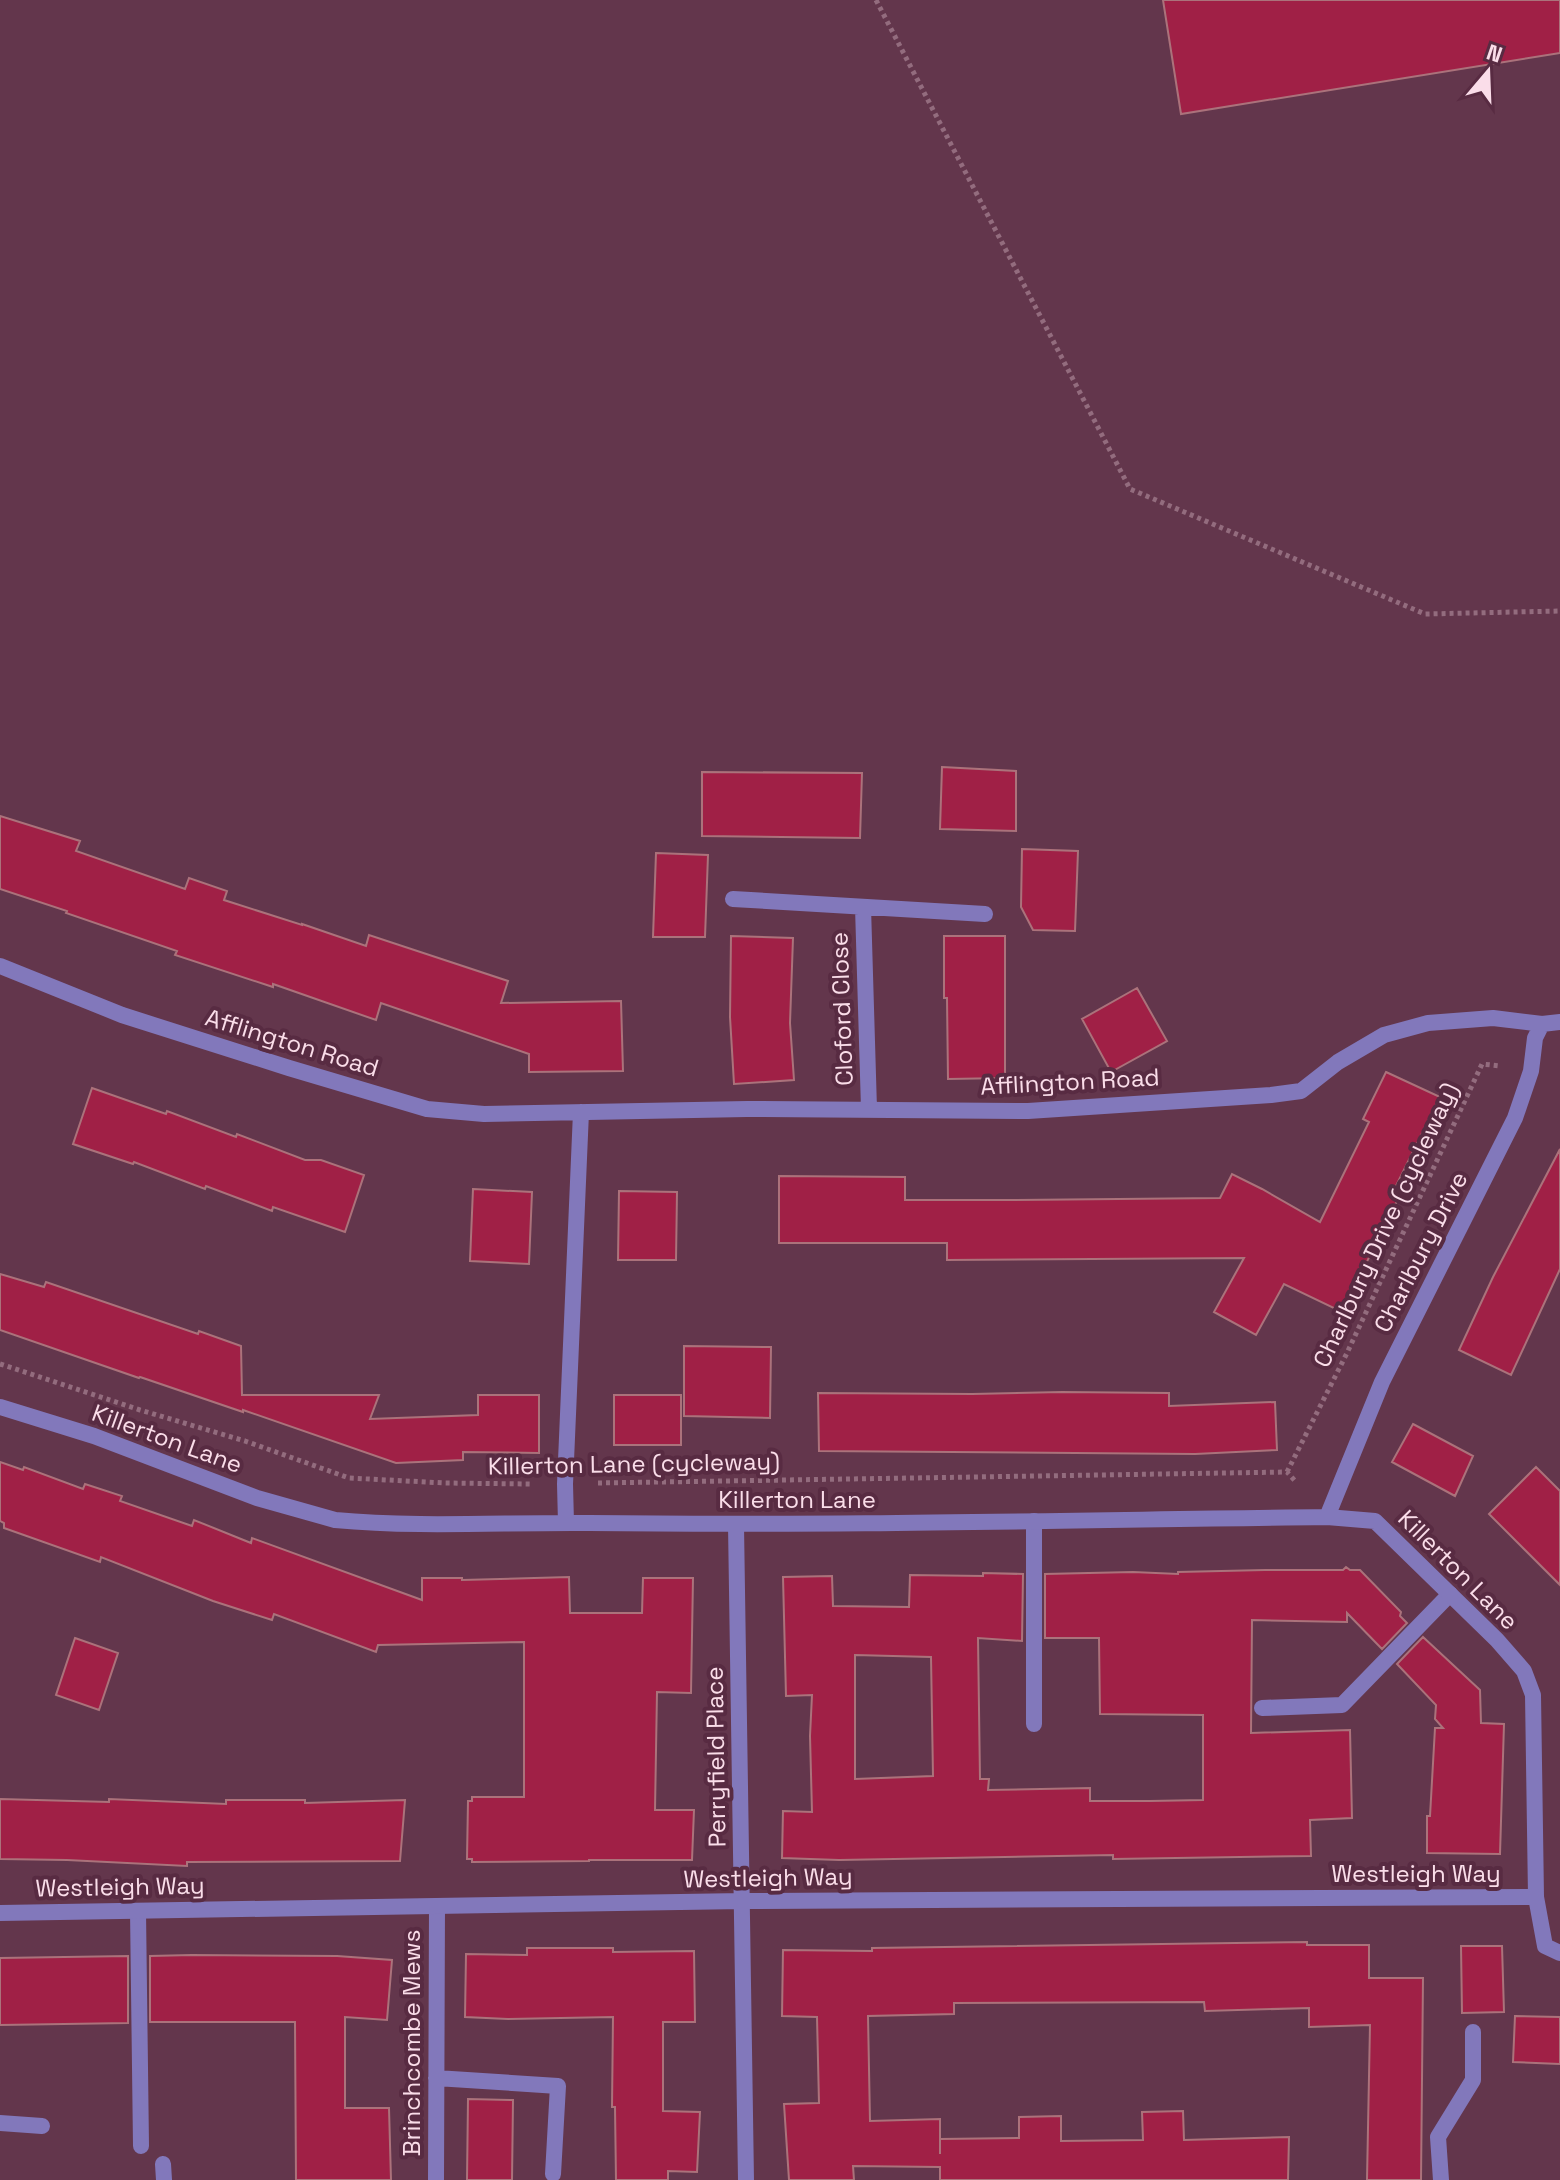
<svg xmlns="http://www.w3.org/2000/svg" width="1560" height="2180" font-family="'Space Grotesk',sans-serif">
  <rect width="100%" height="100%" fill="#63364c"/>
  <path fill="#a02046" stroke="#ab727b" stroke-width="2" fill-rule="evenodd" d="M1163,0H1560V53L1181,114Z
    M942,767L1016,771V831L940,829Z
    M702,772L862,773L860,838L702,836Z
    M0,816L80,841L76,851L185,889L189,878L227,891L224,900L302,925V924L366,946L369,935L508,981L501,1003L621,1001L623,1071L529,1072V1054L381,1003L376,1020L273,984V987L175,955L177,951L66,913L67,911L0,889Z
    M1022,849L1078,851L1075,931L1033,930L1021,907Z
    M656,853L708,855L705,937H653Z
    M731,936L793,938L790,1023L794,1080L734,1084L730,1017Z
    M944,936H1005V1078L948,1079L947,998H944Z
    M1137,988L1167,1041L1111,1072L1082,1019Z
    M1386,1072L1440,1097L1392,1194L1399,1197L1342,1312L1284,1284L1256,1335L1214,1312L1244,1258L947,1260V1243H779V1176L905,1177V1200H1011L1220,1198L1232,1174L1262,1189L1320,1222L1369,1122L1363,1119Z
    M92,1088L166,1114L167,1111L236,1137L237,1134L305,1160H321L364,1175L345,1232L273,1207L272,1211L206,1186L205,1189L134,1162L133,1164L73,1144Z
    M1560,1149V1269L1511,1375L1459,1350L1493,1277Z
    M473,1189L532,1192L529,1264L470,1261Z
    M619,1191L677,1192L676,1260H618Z
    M0,1274L44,1287L46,1282L198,1334L199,1331L241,1346L242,1395H379L370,1419L478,1415V1395H539V1453L463,1452V1460L396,1463L243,1410V1412L140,1377L139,1378L0,1330Z
    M684,1346L771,1347L770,1418L684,1416Z
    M1062,1392L1169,1393V1406L1275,1402L1277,1450L1195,1454L819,1451L818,1393L972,1394Z
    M614,1395H681V1445H614Z
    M1413,1424L1473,1456L1455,1496L1392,1462Z
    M0,1462L23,1470L24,1467L83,1489L85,1484L122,1496L120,1501L192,1526L194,1520L251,1543L252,1538L422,1600V1578H462V1580L569,1577L570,1613H642L643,1578H693L691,1693L657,1692L655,1810H694L692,1860H589V1861L472,1862V1859H467L468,1801H472V1797H524V1642L378,1645L376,1652L274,1614L272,1620L213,1601L101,1557L100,1562L4,1528V1523L0,1521Z
    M1536,1467L1560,1491V1585L1489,1514Z
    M1346,1567L1350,1570H1360L1401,1612L1400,1616L1407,1623L1382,1649L1347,1613V1622L1252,1620L1251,1733L1350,1730L1352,1818L1310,1820L1311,1856L1113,1859V1855L839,1860L782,1858L783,1811L812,1812L810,1736L812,1695L786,1696L783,1577L832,1576L833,1606L909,1607L910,1575L983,1576V1573L1023,1574L1022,1641L978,1638L980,1779H989L988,1790L1090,1788V1801H1150L1203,1800V1715L1100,1714L1099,1638H1045V1574L1133,1572L1178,1574V1572L1265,1570H1343ZM855,1655L931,1657L933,1776L855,1779Z
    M1423,1637L1480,1690L1481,1723L1504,1724L1500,1854L1427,1853V1816H1430L1435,1728H1443L1435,1719L1436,1705L1397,1664Z
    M75,1638L118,1653L99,1710L56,1695Z
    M0,1799L109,1802V1799L226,1804V1800H305V1803L405,1800L400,1861L187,1862V1866L67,1860L0,1859Z
    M1307,1942V1945H1369V1978H1423L1421,2180H1367L1370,2025L1309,2027V2008L1205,2011L1204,2002L954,2003V2014L868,2016L870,2121L940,2119V2154V2139L1019,2138V2117L1061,2116V2141L1143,2140L1142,2112L1183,2111L1184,2140L1289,2137L1288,2180H940V2167L853,2166L854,2180H789L784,2104L819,2103L817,2017L782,2016L783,1950L872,1951V1948Z
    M1461,1946H1502L1504,2012L1462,2013Z
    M527,1948H613V1952L694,1951L695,2022H663V2111L700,2112L697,2172L668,2171V2180H616L615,2107H612L613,2017L508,2019L465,2017L466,1954L527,1955Z
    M192,1955L337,1956L392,1960L387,2020L345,2017V2108H389L391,2180H296L295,2022H150V1956Z
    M128,1956V2023L0,2025V1958Z
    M1515,2016L1560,2017V2064L1513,2062Z
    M468,2099L513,2100L512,2180H467Z"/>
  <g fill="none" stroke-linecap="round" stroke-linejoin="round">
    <path stroke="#936c7e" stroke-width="5" stroke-dasharray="4 4" stroke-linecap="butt" d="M876,0L1130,489L1425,614L1560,611
      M0,1364L140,1410L245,1441L349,1478L445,1483L532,1484
      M1287,1472L1347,1353L1482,1064L1500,1066
      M598,1483L1287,1472L1296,1482"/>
    <path stroke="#8278bb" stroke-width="16" d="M1034,1521V1724
      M1262,1708L1342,1705L1450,1594
      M138,1911L141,2146
      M436,2078L558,2086L553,2174
      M0,2123L42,2126
      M163,2164L164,2180
      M436,2180L437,1906
      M1441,2180L1438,2137L1473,2080V2032"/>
    <path stroke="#8278bb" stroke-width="16" d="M733,899L985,914
      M863,907L869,1109
      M0,966L122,1015L289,1068L427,1109L484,1114L747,1109L1028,1111L1271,1095L1301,1091L1338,1062L1384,1035L1428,1023L1493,1018L1542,1024L1560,1022
      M0,1407L94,1436L257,1498L335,1520C420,1528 505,1522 589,1523C835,1526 1081,1520 1327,1517L1375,1521L1497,1640L1524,1671L1533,1695L1536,1897L1545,1946L1560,1953
      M1327,1517L1382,1382L1515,1118L1531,1071L1535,1038L1542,1024
      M566,1523L565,1484L581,1112
      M736,1525L746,2180
      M0,1913L743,1901L1536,1897"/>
  </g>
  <g text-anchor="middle" stroke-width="8" stroke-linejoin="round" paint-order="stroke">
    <g font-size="24" fill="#fadde9" stroke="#582b42">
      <text transform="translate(842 1009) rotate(-92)" y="8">Cloford Close</text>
      <text transform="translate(292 1043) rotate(17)" y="8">Afflington Road</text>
      <text transform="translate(1070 1082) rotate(-3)" y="8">Afflington Road</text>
      <text transform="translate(1386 1225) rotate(-65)" y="8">Charlbury Drive (cycleway)</text>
      <text transform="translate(1421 1252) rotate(-63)" y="8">Charlbury Drive</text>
      <text transform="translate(167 1439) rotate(20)" y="8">Killerton Lane</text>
      <text transform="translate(634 1464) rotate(-1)" y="8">Killerton Lane (cycleway)</text>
      <text x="797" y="1508">Killerton Lane</text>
      <text transform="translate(1458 1570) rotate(45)" y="8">Killerton Lane</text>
      <text transform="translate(716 1757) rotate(-91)" y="8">Perryfield Place</text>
      <text x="1416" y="1882">Westleigh Way</text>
      <text transform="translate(768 1878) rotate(-1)" y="8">Westleigh Way</text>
      <text transform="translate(120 1887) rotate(-1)" y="8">Westleigh Way</text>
      <text transform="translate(412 2043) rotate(-90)" y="8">Brinchcombe Mews</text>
    </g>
  </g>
  <g transform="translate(1488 72) rotate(19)" stroke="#582b42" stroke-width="6" paint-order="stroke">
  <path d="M0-6L14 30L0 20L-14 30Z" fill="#fadde9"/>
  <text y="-12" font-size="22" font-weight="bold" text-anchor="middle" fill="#fadde9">N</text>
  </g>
</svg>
